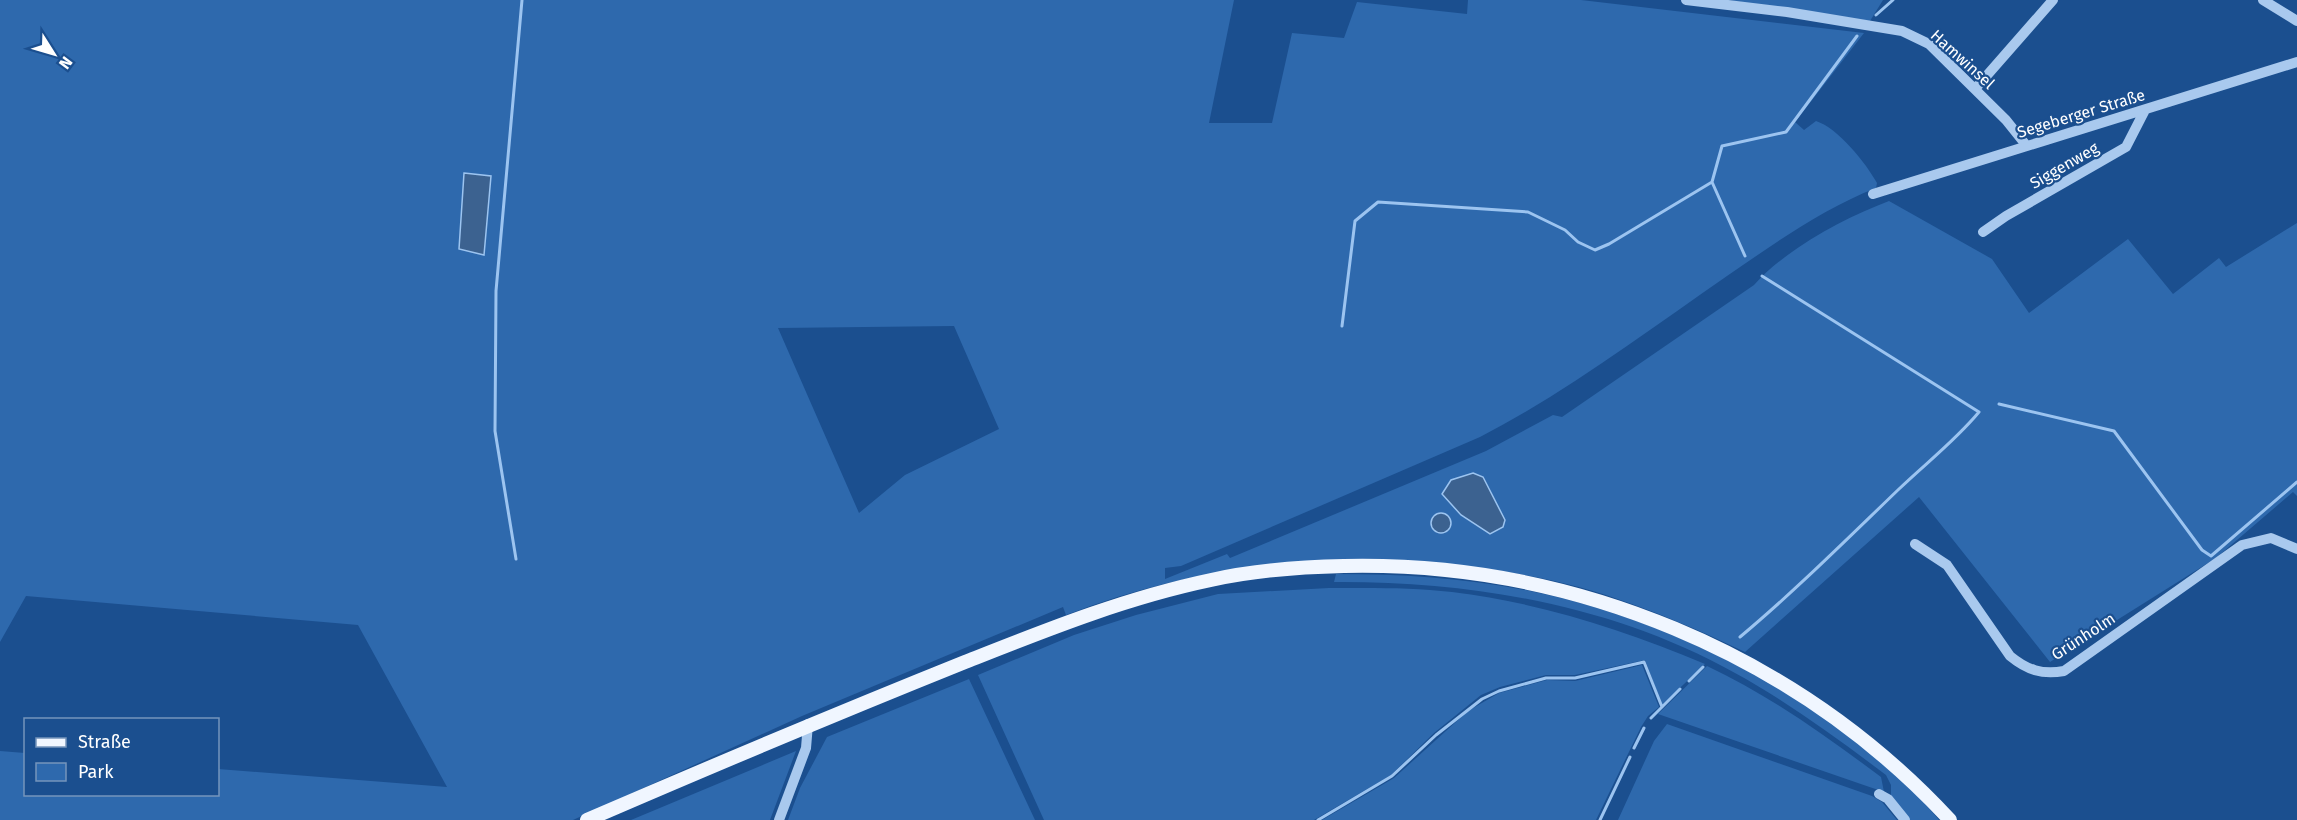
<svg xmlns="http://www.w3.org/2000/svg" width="2297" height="820" font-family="'Fira Sans',sans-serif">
  <rect width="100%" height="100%" fill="#1b4f8f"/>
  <path fill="#2e69ad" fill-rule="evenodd" d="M0,0H1234L1209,123H1272L1292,33L1344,38L1357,2L1467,14L1468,0H1581L1864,33L1795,122L1804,130L1816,121C1838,128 1866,163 1877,183L1876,188C1822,209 1774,244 1727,276C1646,332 1567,392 1480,437L1181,566L1165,568V579L1227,554L1230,558L1486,451L1553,415L1562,417L1754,285C1786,249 1844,218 1889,201L1992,259L2029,313L2128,239L2173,294L2219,258L2226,267L2297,223V496L2293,492L2216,558L2050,662L1919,497L1745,652C1680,621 1611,592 1540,578C1381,546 1218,556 1066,615L1063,607L802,716L573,820H0V751L25,753L26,794H218V769L447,787L358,625L26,596L0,642ZM954,326L999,429L905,475L859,513L778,328Z
    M1727,0H1883L1870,21Z
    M1336,574C1402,574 1466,578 1530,591C1672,619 1846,707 1939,820H1909L1891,798V785L1886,775C1838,739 1788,702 1735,673C1613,605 1472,581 1334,582Z
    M1329,588C1369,588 1411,587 1452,592C1541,603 1622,629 1705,664L1662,705L1645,660L1575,675H1546L1500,687L1481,695L1434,733L1391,775L1314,820H1044L978,675L1074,635L1136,615L1218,594Z
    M1642,665L1659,707L1648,716L1641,727L1596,820H1322L1394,778L1468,711L1499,693L1547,680L1575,681Z
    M1707,666C1769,695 1826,736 1881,777L1884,792L1658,714Z
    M969,679L1035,820H788L800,788L827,737Z
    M1667,724L1872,796L1882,802L1897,820H1618L1654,741Z
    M796,751L770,820H631Z"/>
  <path fill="#3c6290" stroke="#9cc4f0" stroke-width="1.5" d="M464,173L491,176L484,255L459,249Z
    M1473,473L1483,477L1505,520L1503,527L1490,534L1461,515L1442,494L1451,480Z
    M1431 523a10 10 0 1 1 20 0a10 10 0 1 1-20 0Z"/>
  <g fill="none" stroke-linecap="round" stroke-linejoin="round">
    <path stroke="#9cc4f0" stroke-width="3" d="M1876,15L1893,0
      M1745,256L1712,182L1722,146L1786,132L1857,36
      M1342,326L1355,221L1378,202L1528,212L1565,230L1578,242L1595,250L1609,244L1712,182
      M1999,404L2114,431L2202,550L2211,556L2297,482
      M516,559L495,431L496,291L522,0
      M1740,637C1796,590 1847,539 1899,489C1926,463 1955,441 1979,412L1762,276
      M1689,681L1703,667
      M1651,718L1680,689
      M1634,748L1644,728
      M1318,820L1392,776L1436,735L1482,699L1499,691L1546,678H1575L1644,662L1662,707
      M1600,820L1630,757"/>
    <path stroke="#a9c9ee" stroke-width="10" d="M1686,0L1787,12L1902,31L1929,44L2006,120L2026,145
      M2263,0L2297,21
      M1975,89L2053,0
      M1873,194L2297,62
      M1983,232L2006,216L2126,147L2145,110
      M1915,544L1947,565L2010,656C2027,670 2042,675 2064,671L2242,545L2271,538L2297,549
      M1879,794L1888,799L1905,820
      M779,820L806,748L808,724"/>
    <path stroke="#f0f6ff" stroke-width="14" d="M587,820C712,766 838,713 965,662C1046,630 1125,598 1211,580C1255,570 1300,567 1344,566C1572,561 1795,653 1950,820"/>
  </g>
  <g text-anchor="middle" stroke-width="4.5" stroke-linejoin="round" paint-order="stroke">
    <g font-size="16" fill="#fff" stroke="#1b4f8f">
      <text transform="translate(1963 59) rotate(42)" y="6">Hamwinsel</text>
      <text transform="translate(2081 113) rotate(-17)" y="6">Segeberger Straße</text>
      <text transform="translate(2064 165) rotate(-30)" y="6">Siggenweg</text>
      <text transform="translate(2083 636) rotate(-33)" y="6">Grünholm</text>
    </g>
  </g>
  <rect x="24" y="718" width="195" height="78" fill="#1b4f8f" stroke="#7695bc" stroke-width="1.5"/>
  <rect x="36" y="738" width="30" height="9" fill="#f0f6ff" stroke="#7695bc" stroke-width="1.5"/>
  <text x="78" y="748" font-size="18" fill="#ffffff">Straße</text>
  <rect x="36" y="763" width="30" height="18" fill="#2e69ad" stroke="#7695bc" stroke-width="1.5"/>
  <text x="78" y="778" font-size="18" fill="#ffffff">Park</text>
  <g transform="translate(54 54) rotate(127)" stroke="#1b4f8f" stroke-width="4.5" paint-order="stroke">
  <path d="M0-4.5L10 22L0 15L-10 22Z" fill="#ffffff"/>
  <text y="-9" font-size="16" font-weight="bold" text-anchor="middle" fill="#ffffff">N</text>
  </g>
</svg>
